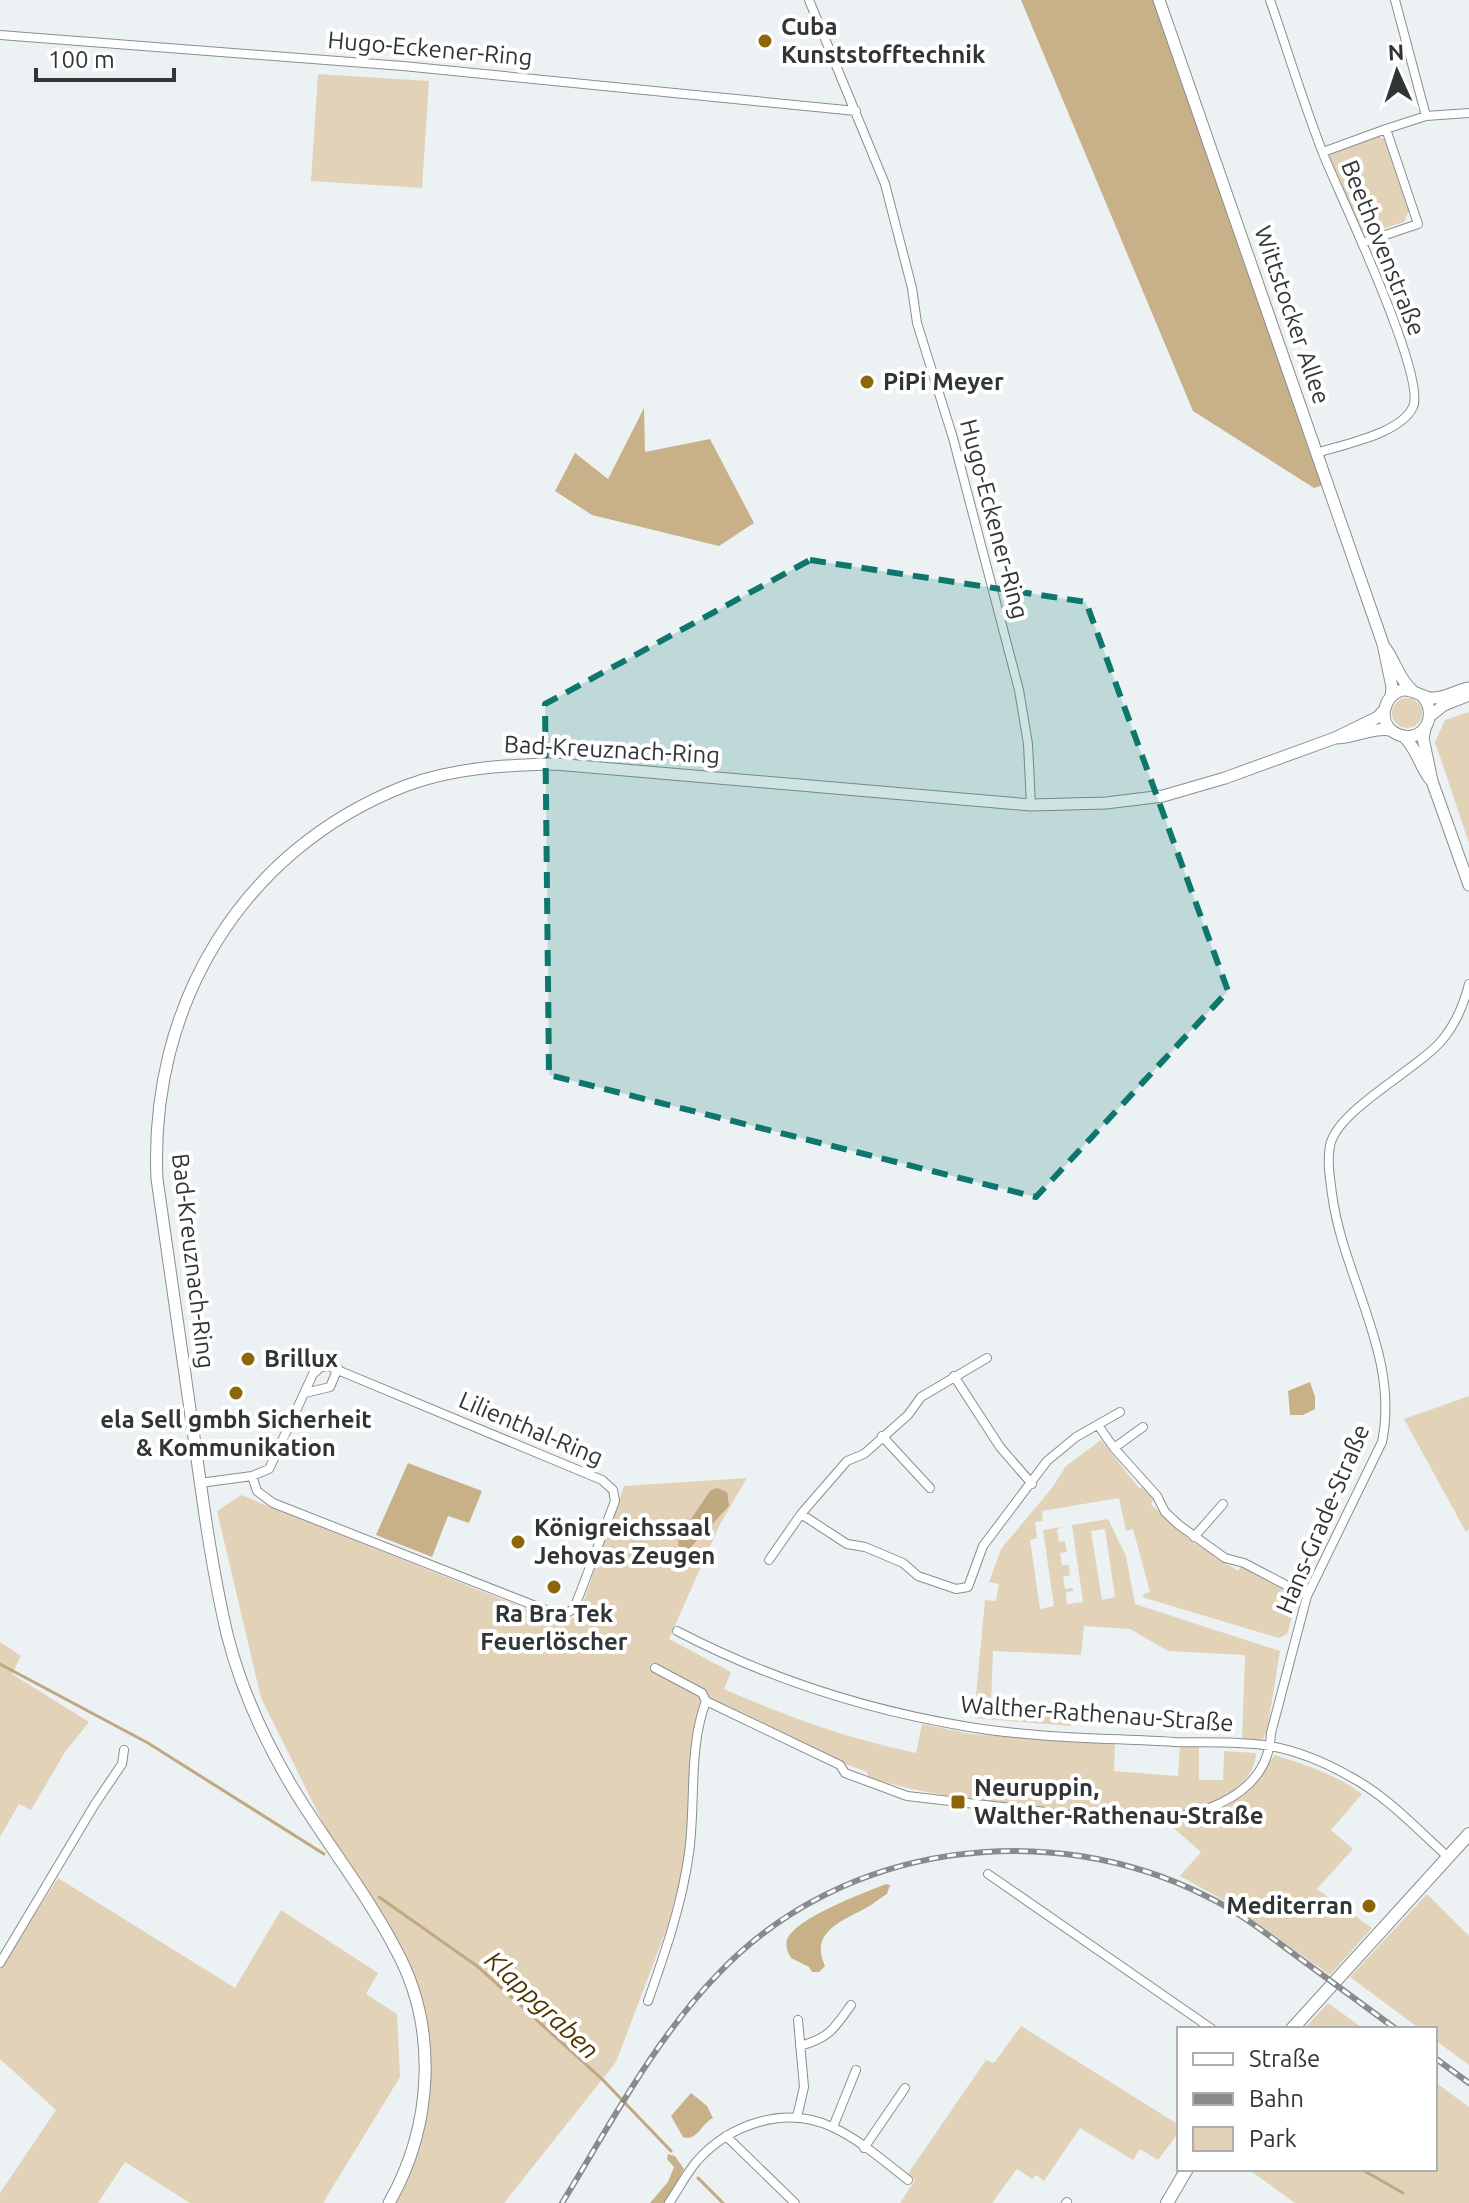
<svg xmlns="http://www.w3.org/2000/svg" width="1469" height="2203" font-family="Ubuntu,sans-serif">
  <rect width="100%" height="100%" fill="#ecf2f4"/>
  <path fill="#e2d2b8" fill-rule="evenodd" d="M318,74L429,81L422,188L311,181Z
    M1377,136L1385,139L1409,210L1404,222L1367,234L1361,232L1329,158L1332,152Z
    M1392 713a15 15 0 1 1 30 0a15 15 0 1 1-30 0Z
    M1469,712V843L1435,742L1445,720Z
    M1469,1396V1529L1466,1532L1404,1419Z
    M1101,1440L1139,1488L1144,1487L1154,1499L1151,1504L1190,1540L1238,1571L1242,1565L1294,1594L1299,1598V1608H1295L1287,1634L1279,1638L1145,1598L1142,1595L1150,1592L1133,1529L1126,1531L1119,1498L1042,1511L1043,1521L1035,1522L1037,1538L1030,1540L1040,1609L1054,1606L1043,1530L1062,1527L1057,1530L1059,1542L1065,1541L1067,1552L1060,1553L1062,1565H1069L1070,1575L1063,1577L1065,1589L1073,1588V1591L1066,1592L1067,1604L1083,1602L1072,1525L1108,1519L1126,1556L1135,1604L1280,1651L1267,1731L1261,1743L1242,1741L1245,1655L1168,1651L1130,1629L1084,1626L1081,1655L993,1651L991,1704L1071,1708V1726L974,1718L985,1600L996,1601L999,1584L989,1582L1001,1549L1052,1488L1066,1466ZM1105,1529L1115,1597L1102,1600L1091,1531Z
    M747,1478L720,1524L669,1639L731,1672L724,1689C788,1717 848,1739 916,1753L922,1724L971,1734L1115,1744L1114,1771L1178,1776L1180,1745L1199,1746V1780H1223L1224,1751L1256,1753C1254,1796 1193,1812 1157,1816C1123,1820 1088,1813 1054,1809C991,1801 928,1797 868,1777L867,1772L822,1755L709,1697L705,1691L670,1680L698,1696L702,1703L692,1743L685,1860L667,1928L616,2062L504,2203H391L424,2109L414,1985L330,1837L261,1698L217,1511L241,1495L559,1622L578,1617L624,1486Z
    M0,1642L21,1656L12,1674L89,1722L65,1752L31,1810L19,1804L0,1837Z
    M1275,1755C1306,1765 1337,1775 1362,1794L1331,1830L1353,1849L1317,1889L1372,1928L1330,1975L1225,1901L1180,1876L1201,1852L1169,1824L1219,1812L1244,1794Z
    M58,1878L235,1988L281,1910L378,1973L366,1994L397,2014L400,2077L323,2203H190L125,2162L98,2203H0V2193L56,2110L0,2059V1968Z
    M1427,1894L1469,1936V2065L1435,2040V2029H1420L1350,1977Z
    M1328,2003L1364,2029H1304Z
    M1021,2026L1179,2125V2132L1158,2160L1140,2149L1133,2160L1080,2128L1044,2181L1036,2175L1032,2179L1017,2169L992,2203H900L915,2180L907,2175L986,2060L994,2063Z
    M1435,2082L1469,2107V2203H1295L1248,2169H1435Z"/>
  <path fill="#c8b088" d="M1021,0H1154L1323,485L1314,488L1193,411Z
    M644,408L645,452L710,439L754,523L719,546L592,515L555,491L575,453L608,479Z
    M1310,1382L1315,1397V1409L1303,1415H1290L1288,1391Z
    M408,1463L482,1491L469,1523L448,1516L432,1557L376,1535Z
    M886,1884L890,1885L887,1894C881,1897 877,1901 871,1905C847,1920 808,1929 825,1966L819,1972H812L809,1967L791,1958C788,1953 785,1947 787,1940C795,1918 864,1893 886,1884Z
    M691,2093L707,2106L713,2118C701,2124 697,2142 683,2137L671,2116Z
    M668,2154L675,2156L684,2169L665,2203H650L668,2182L674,2167L667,2159Z"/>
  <path fill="#c0a880" d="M717,1488L727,1492L729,1506L688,1550H679L678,1538L710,1491Z"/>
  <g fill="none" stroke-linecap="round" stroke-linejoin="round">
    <path stroke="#c0a880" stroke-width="3" d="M0,1664L148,1743L324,1854
      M379,1897L477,1966L603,2080L671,2151
      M1361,2169L1403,2193
      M698,2178L723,2203"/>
    <defs>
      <path id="minor" d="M809,0L885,184L912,288L917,323L953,438L1019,690L1028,744L1031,805
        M1270,0C1288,52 1304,105 1324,156C1340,195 1427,377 1413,407C1400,434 1344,444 1317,453
        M1395,0L1426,116
        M0,35L403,66L856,111
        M1386,129L1426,116L1469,113
        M1323,152L1386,129L1418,224L1362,243
        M954,1376L1000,1447L1032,1484
        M305,1393L330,1387L338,1368
        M1098,1425L1114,1448L1157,1496L1165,1512L1179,1525L1225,1558L1244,1563L1307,1596
        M882,1436L930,1488
        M1114,1448L1143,1427
        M200,1483L252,1476L269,1469L313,1374L321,1367L328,1366L602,1480L613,1490L615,1501L574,1609L561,1616L273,1503L257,1491L252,1476
        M801,1514L847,1544L865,1547L903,1563L918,1576L956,1589L968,1587L983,1546L1047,1461L1076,1437L1120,1412
        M1194,1537L1223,1504
        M769,1560L801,1514L847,1461L864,1454L908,1415L921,1397L987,1358
        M677,1631C769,1679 866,1710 969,1727C1036,1738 1106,1738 1174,1742C1205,1743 1239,1741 1270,1746C1297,1751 1326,1763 1349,1776C1387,1796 1416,1828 1447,1856
        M655,1668L702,1693L706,1701L840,1765L845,1773L907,1796L1131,1822C1187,1820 1268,1803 1271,1733L1307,1596L1382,1442C1400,1355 1343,1278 1332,1194C1330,1178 1327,1162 1330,1146C1336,1110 1419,1069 1443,1039C1456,1023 1464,1004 1469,984
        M988,1874L1212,2029
        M0,1963L95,1804L122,1764L124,1750
        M648,2001C665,1953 682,1904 689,1853C696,1803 688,1749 706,1701
        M800,2046C829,2038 834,2029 851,2005
        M797,2117L804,2087L798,2020
        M833,2127L856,2070
        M726,2136L795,2203
        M864,2148L905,2088
        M669,2203C678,2190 686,2174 697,2161C730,2124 785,2105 832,2127C859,2139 885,2162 908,2180
        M1066,2203L1067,2202"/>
      <path id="secondary" d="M1159,0L1383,644L1392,687L1391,697
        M1383,645C1395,659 1398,679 1412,690
        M1423,697C1440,717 1420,747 1395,733C1377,723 1383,694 1403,690C1414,689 1422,698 1433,698C1445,698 1457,690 1469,688
        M1430,716L1444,705L1469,695
        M1425,729L1423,738L1432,781L1469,885
        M1403,736C1417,748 1419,765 1430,779
        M1335,738C1354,738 1372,727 1390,730
        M389,2203C433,2126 439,2027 395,1948C365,1891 324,1840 291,1785C264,1739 240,1686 227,1634C212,1570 203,1503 194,1437C182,1351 170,1265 157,1179C149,1006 241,850 405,786C452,768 505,765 555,764L1031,805L1106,803L1163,796L1225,778L1335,738L1378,717L1384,710"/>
      <path id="primary" d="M1292,2029L1469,1834
        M1167,2203L1187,2169"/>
    </defs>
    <use href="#minor" stroke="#898f91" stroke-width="10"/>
    <use href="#secondary" stroke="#898f91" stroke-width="13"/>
    <use href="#primary" stroke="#898f91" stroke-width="14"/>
    <use href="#minor" stroke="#fff" stroke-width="8"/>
    <use href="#secondary" stroke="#fff" stroke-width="11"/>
    <use href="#primary" stroke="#fff" stroke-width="12"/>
    <defs>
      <path id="rail" d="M1435,2058L1469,2083
        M562,2203C610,2125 654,2040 718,1974C843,1842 1049,1816 1208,1897C1241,1913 1269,1936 1298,1957C1331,1981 1363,2005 1396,2029"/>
    </defs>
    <use href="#rail" stroke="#878b8d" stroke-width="6"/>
    <use href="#rail" stroke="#fff" stroke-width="3" stroke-dasharray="9" stroke-linecap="butt"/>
  </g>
  <path fill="#0f766e" fill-opacity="0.2" stroke="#0f766e" stroke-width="6" stroke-dasharray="16 10" stroke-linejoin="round" d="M810,560L1086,602L1228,991L1036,1197L549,1075L545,704Z"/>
  <g fill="#8e660a" stroke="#fff" stroke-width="3">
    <circle cx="765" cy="41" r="8"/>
    <circle cx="867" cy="382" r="8"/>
    <circle cx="248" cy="1359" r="8"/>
    <circle cx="236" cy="1393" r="8"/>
    <circle cx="518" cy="1542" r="8"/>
    <circle cx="554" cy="1587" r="8"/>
    <rect x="950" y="1794" width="16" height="16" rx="4"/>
    <circle cx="1369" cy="1906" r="8"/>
  </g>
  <g text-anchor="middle" stroke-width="8" stroke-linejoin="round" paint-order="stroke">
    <g font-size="24" font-weight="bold" fill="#323536" stroke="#fff" text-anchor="start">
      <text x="781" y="35">Cuba<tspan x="781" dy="28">Kunststofftechnik</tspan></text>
      <text x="883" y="390">PiPi Meyer</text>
      <text x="264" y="1367">Brillux</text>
      <text x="236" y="1428" text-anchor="middle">ela Sell gmbh Sicherheit<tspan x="236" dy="28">&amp; Kommunikation</tspan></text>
      <text x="534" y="1536">Königreichssaal<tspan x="534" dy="28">Jehovas Zeugen</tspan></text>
      <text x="554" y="1622" text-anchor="middle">Ra Bra Tek<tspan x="554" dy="28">Feuerlöscher</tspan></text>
      <text x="974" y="1796">Neuruppin,<tspan x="974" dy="28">Walther-Rathenau-Straße</tspan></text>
      <text x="1353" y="1914" text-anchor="end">Mediterran</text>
    </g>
    <g font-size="24" fill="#323536" stroke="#fff">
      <text transform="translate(430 49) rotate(5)" y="8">Hugo-Eckener-Ring</text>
      <text transform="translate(1383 248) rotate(68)" y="8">Beethovenstraße</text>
      <text transform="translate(1292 315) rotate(71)" y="8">Wittstocker Allee</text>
      <text transform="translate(994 519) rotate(75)" y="8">Hugo-Eckener-Ring</text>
      <text transform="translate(612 750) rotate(3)" y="8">Bad-Kreuznach-Ring</text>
      <text transform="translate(193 1261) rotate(83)" y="8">Bad-Kreuznach-Ring</text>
      <text transform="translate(531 1429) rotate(23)" y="8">Lilienthal-Ring</text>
      <text transform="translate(1323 1519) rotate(-67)" y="8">Hans-Grade-Straße</text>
      <text transform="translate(1097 1714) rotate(4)" y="8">Walther-Rathenau-Straße</text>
    </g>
    <g font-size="26" font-style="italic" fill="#4f3600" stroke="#fff">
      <text transform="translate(542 2005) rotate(43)" y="9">Klappgraben</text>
    </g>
  </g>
  <rect x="1177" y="2027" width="260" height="144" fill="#ffffff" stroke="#adaeaf" stroke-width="2"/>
  <rect x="1193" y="2053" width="40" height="12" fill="#ffffff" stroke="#adaeaf" stroke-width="2"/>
  <text x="1249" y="2067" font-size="24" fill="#323536">Straße</text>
  <rect x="1193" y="2093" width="40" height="12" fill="#878b8d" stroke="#adaeaf" stroke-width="2"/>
  <text x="1249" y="2107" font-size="24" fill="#323536">Bahn</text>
  <rect x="1193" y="2127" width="40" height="24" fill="#e2d2b8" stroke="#adaeaf" stroke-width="2"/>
  <text x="1249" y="2147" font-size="24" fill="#323536">Park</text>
  <g transform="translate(1397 72) rotate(357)" stroke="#ffffff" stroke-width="6" paint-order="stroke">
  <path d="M0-6L14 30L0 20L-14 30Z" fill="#323536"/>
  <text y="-12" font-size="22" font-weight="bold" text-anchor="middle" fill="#323536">N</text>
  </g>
  <path d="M36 68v12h138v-12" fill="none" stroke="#323536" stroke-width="4"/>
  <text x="48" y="68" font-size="24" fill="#323536" stroke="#ffffff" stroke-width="6" paint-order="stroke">100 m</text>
</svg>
